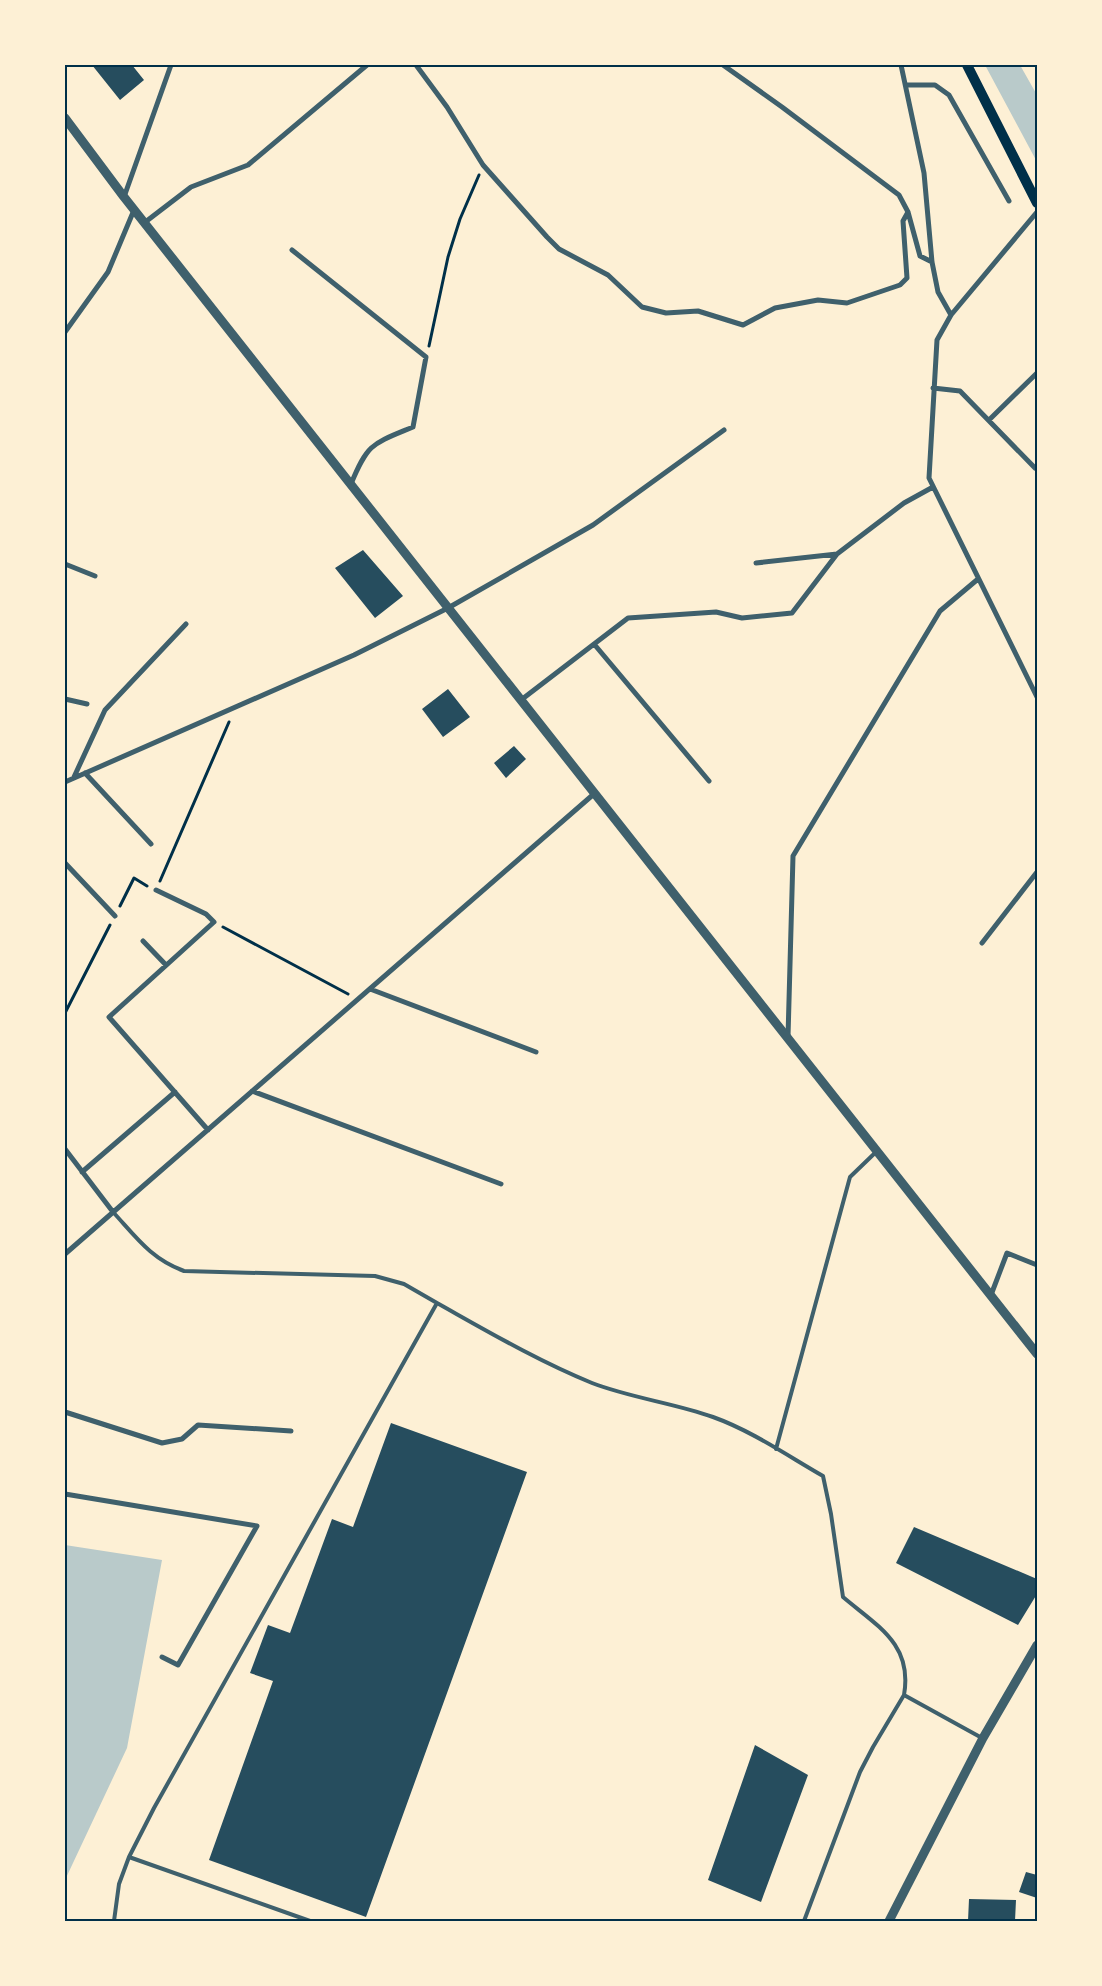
<svg xmlns="http://www.w3.org/2000/svg" width="1102" height="1986" font-family="'Nunito Sans',sans-serif">
  <rect width="100%" height="100%" fill="#fdf0d5"/>
  <path fill="#b9caca" d="M985,65H1020L1037,95V162Z
    M65,1545L162,1560L127,1748L65,1880Z"/>
  <path fill="#264d5e" d="M92,65H132L144,80L120,100Z
    M363,550L403,596L375,618L335,568Z
    M448,689L470,717L443,737L422,709Z
    M514,746L526,759L506,778L494,763Z
    M391,1423L527,1472L366,1917L209,1860L273,1681L250,1673L268,1625L290,1633L332,1519L353,1527Z
    M914,1527L1037,1579V1594L1018,1625L896,1563Z
    M755,1745L808,1775L761,1902L708,1880Z
    M1026,1872L1037,1875V1898L1019,1892Z
    M969,1899L1016,1900L1015,1921H968Z"/>
  <g fill="none" stroke-linecap="round" stroke-linejoin="round">
    <path stroke="#003049" stroke-width="3" d="M1036,65L1037,66
      M429,346L448,257L460,219L479,175
      M160,881L229,722
      M120,906L134,878L147,886
      M223,927L348,994
      M65,1013L110,925"/>
    <path stroke="#3f606c" stroke-width="4" d="M113,1212C136,1237 151,1259 184,1271L375,1276L404,1284L437,1303L154,1808L129,1857L119,1884L114,1921
      M437,1303C487,1331 538,1361 592,1383C631,1398 674,1403 713,1417C752,1431 788,1456 823,1476L831,1514L843,1597C877,1626 913,1644 904,1695L982,1738
      M776,1449L850,1177L877,1151
      M129,1857L310,1921
      M804,1921L860,1772L873,1747L904,1695"/>
    <path stroke="#3f606c" stroke-width="5" d="M416,65L447,107L483,165L547,237L559,249L608,275L642,307L666,313L698,311L743,325L775,308L818,300L847,303L900,285L907,278L903,221L908,212
      M723,65L782,107L899,195L908,212L920,256L932,262
      M901,65L924,173L932,262L938,292L951,315
      M907,85H935L949,95L1009,201
      M124,197L171,65
      M1037,212L951,315L937,340L929,478L1037,697
      M144,223L191,187L248,165L367,65
      M292,250L426,357L413,427C372,444 368,443 351,484
      M65,332L108,272L134,210
      M933,388L960,391L1035,468
      M989,420L1037,373
      M756,563L837,554
      M65,564L95,576
      M594,644L709,781
      M65,699L87,704
      M521,700L628,618L716,612L742,618L792,613L837,554L904,503L933,487
      M85,773L151,844
      M74,777L105,710L186,624
      M65,782L354,655L448,608L593,525L724,430
      M65,863L115,916
      M156,890L206,914L214,922L109,1017L208,1130
      M143,941L166,965
      M982,943L1037,872
      M370,989L536,1052
      M788,1037L793,856L940,611L978,579
      M252,1091L501,1184
      M65,1149L113,1212
      M82,1172L175,1092
      M65,1254L595,793
      M991,1295L1007,1253L1037,1265
      M65,1412L162,1443L182,1439L198,1425L291,1431
      M65,1494L257,1526L178,1665L162,1657"/>
    <path stroke="#3f606c" stroke-width="9" d="M65,118L124,197L1037,1354
      M889,1921L983,1738L1037,1645"/>
    <path stroke="#003049" stroke-width="10" d="M967,65L1037,203"/>
  </g>
  <rect width="1102" height="1986" fill="none" stroke="#fdf0d5" stroke-width="132"/>
  <rect x="66" y="66" width="970" height="1854" fill="none" stroke="#003049" stroke-width="2"/>
</svg>
